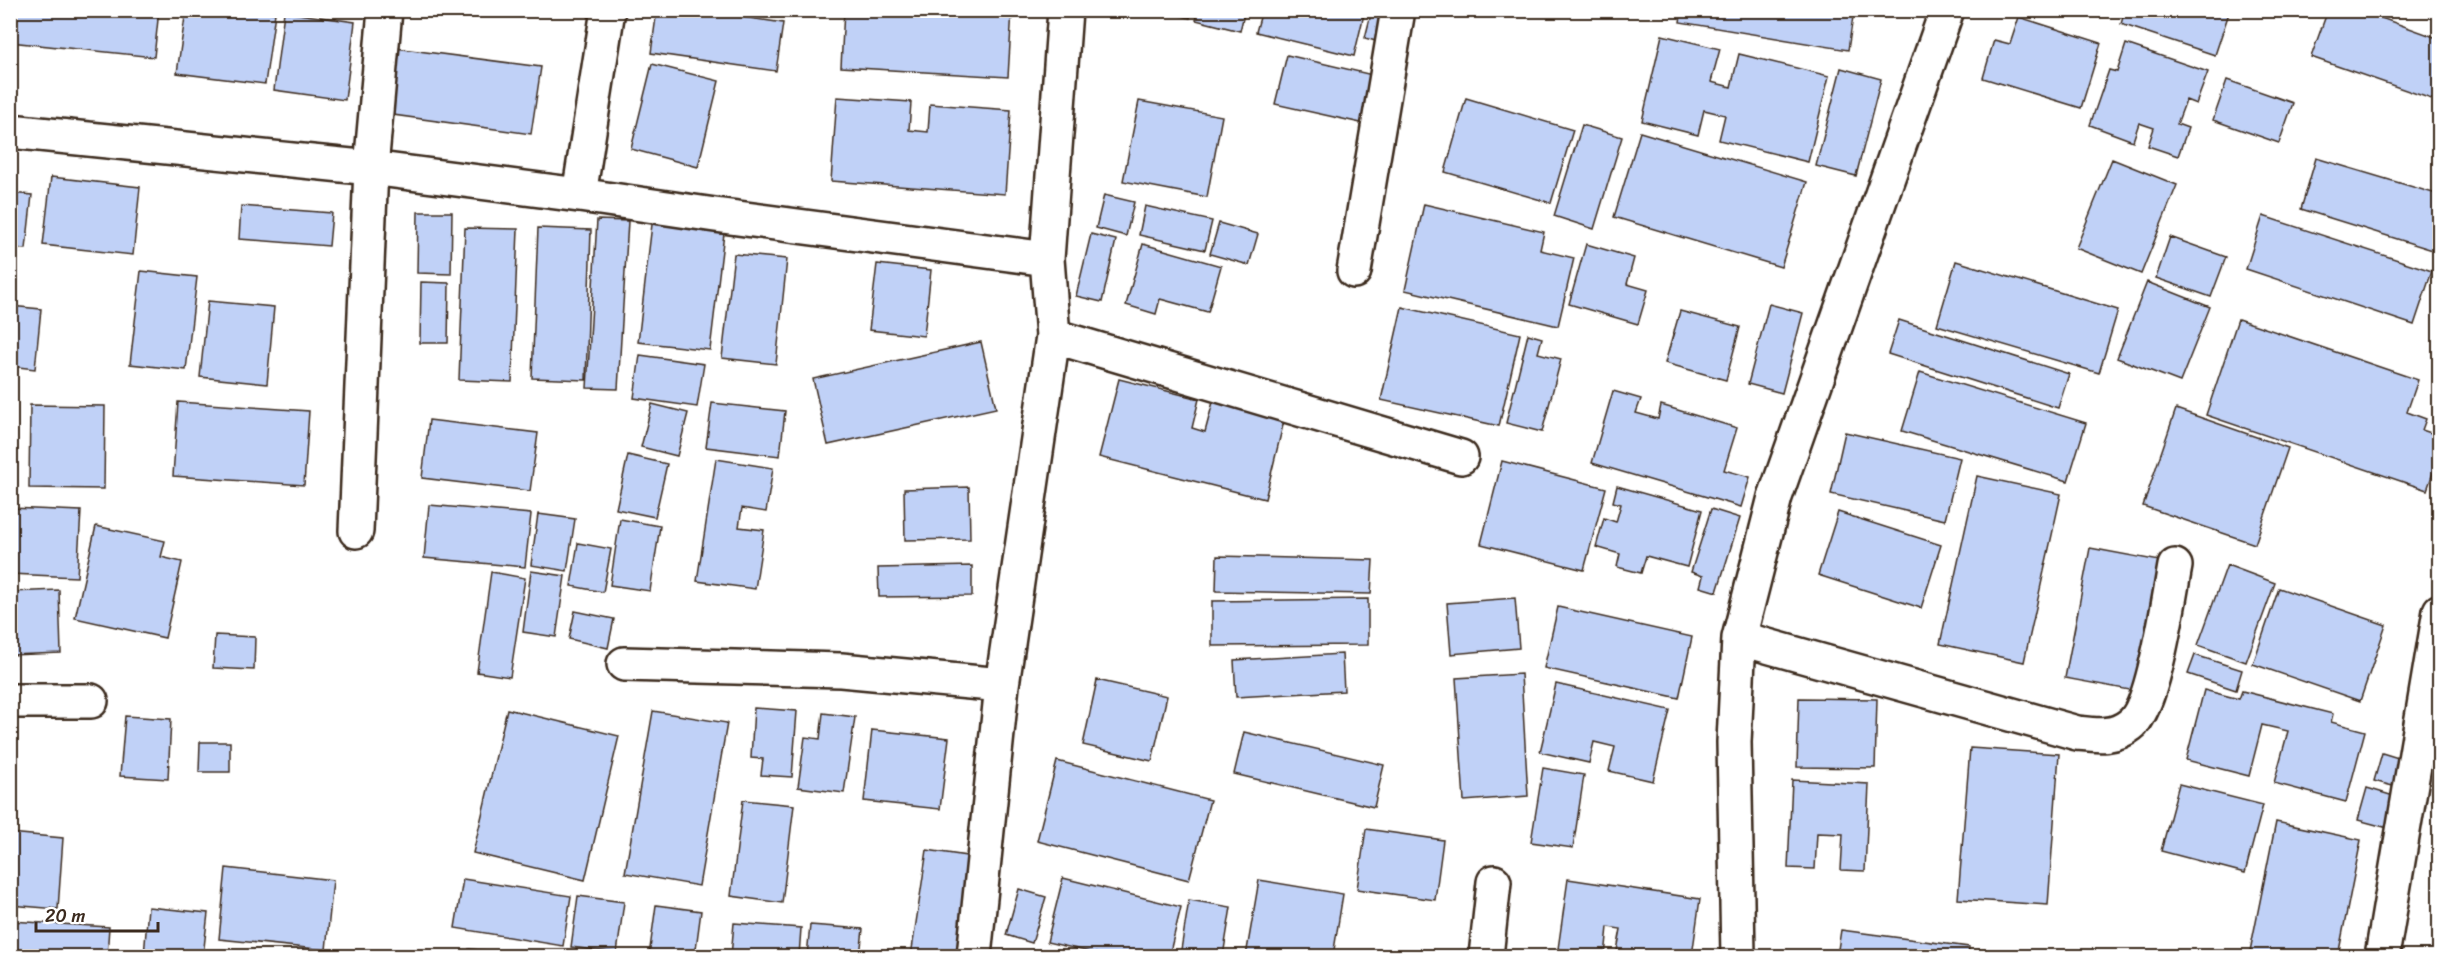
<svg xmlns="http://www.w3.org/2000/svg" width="2450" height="967" font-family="Sriracha,sans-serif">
  <rect width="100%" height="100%" fill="#fff"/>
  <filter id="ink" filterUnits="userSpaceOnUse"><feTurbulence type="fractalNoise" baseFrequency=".0167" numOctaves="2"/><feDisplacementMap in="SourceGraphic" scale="12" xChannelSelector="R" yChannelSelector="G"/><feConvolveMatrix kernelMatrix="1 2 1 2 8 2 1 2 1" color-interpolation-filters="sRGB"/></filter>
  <g filter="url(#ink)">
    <path fill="#c0d1f7" stroke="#3b2a1e" stroke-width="1.5" d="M10,10H159L154,57L10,42Z
      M186,10H254L275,13L265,84L177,73Z
      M657,10H695L783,23L776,71L651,53Z
      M783,10H823V16Z
      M844,10H1012L1008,77L841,67Z
      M1159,10H1192L1190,18Z
      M1199,10H1245L1240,31L1196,20Z
      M1262,10H1365L1354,56L1256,32Z
      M1372,10H1395L1386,44L1365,38Z
      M1682,10H1854L1848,50L1680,22Z
      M2125,10H2230L2215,55L2121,24Z
      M2328,10H2359L2440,39V102L2311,57Z
      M284,12L355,22L345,100L274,90Z
      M2019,17L2101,43L2081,108L1983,78L1994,40L2010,44Z
      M1662,35L1720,49L1711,82L1731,87L1739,54L1829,76L1808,162L1719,140L1725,115L1704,110L1698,135L1642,121Z
      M2126,44L2208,72L2196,104L2186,100L2177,124L2188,128L2178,156L2148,146L2154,128L2139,123L2133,141L2090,125L2109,70L2117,72Z
      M395,48L541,67L531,134L386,114Z
      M1287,55L1381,77L1370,125L1275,104Z
      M652,64L719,81L698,167L631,149Z
      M1841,68L1881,79L1856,176L1816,166Z
      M2227,80L2293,103L2279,143L2213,120Z
      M837,97L911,102L909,130L928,132L930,104L1011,110L1005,194L831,181Z
      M1466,98L1573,130L1551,203L1445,172Z
      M1139,101L1222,116L1207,197L1123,181Z
      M1582,125L1622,137L1594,229L1554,216Z
      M1640,132L1807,182L1781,267L1614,217Z
      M2316,158L2440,195L2439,252L2301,209Z
      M2112,159L2177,185L2141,274L2076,248Z
      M51,177L140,187L133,255L43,245Z
      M10,193L32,195L26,249L10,248Z
      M1104,195L1134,202L1126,236L1096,228Z
      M1424,204L1544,232L1540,250L1574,258L1558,326L1405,290Z
      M241,206L332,213L329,246L239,239Z
      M1145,206L1212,221L1205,250L1139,235Z
      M418,212H452L451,274L417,273Z
      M653,216L725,225L710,350L638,342Z
      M2263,216L2432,271L2414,325L2246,269Z
      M597,220L628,221L618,389L587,388Z
      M1219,223L1258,234L1249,265L1210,254Z
      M465,228L518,229L512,382L459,380Z
      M538,228L591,230L586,380L532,378Z
      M1091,234L1116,240L1102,302L1076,296Z
      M2170,237L2226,257L2211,297L2156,278Z
      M1143,244L1221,266L1208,312L1160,299L1156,314L1126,305Z
      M1586,244L1634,258L1627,284L1648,290L1638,324L1569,304Z
      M734,254L787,259L776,364L722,358Z
      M1956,261L2118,310L2099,373L1937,325Z
      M877,264L931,270L924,336L869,330Z
      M141,271L197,277L186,370L130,364Z
      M421,282L449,283L448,343H420Z
      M2147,282L2210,307L2180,382L2117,358Z
      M208,301L274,307L267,384L200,377Z
      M1769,304L1803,313L1782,393L1748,384Z
      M10,306L41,309L35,369L10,366Z
      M1402,307L1520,334L1499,426L1381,400Z
      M1680,311L1740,327L1726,380L1665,363Z
      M2238,319L2418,380L2407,412L2426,419L2422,430L2440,436V453L2427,490L2206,415Z
      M1899,320L2069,374L2058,408L1888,354Z
      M1528,334L1542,338L1538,353L1561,359L1542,432L1506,423Z
      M981,342L996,408L828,445L813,379Z
      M640,355L704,364L697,407L634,398Z
      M1920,372L2086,423L2068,481L1902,431Z
      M1119,379L1199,399L1192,428L1205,432L1213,402L1284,421L1265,499L1099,457Z
      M1613,391L1641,399L1636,413L1658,419L1661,405L1737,428L1724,470L1750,477L1741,507L1592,463Z
      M178,402L309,411L304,485L173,476Z
      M712,403L785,411L780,456L706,447Z
      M652,404L688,413L677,456L641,447Z
      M30,405L105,406L104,489L29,488Z
      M2176,409L2288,448L2255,544L2143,506Z
      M429,420L538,433L530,491L422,478Z
      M1845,432L1960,458L1945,520L1831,494Z
      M628,455L667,464L655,517L616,509Z
      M716,459L773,468L766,512L742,508L739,527L764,530L755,589L697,581Z
      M1502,461L1606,488L1584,570L1481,544Z
      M1977,476L2061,494L2024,662L1940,644Z
      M1617,486L1702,510L1687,567L1646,556L1641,573L1617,567L1620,554L1596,547L1604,518L1616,522L1621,504L1613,502Z
      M969,487L970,539L905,540L904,489Z
      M429,505L531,514L525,567L424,558Z
      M10,508L81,511L77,577L10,574Z
      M1711,509L1740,518L1717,592L1700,587L1703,576L1691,572Z
      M1838,512L1941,545L1921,608L1818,575Z
      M538,514L575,519L567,571L531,565Z
      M620,519L660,526L650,591L610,585Z
      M96,526L165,541L161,557L182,562L165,638L75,618Z
      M578,543L611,549L603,592L571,586Z
      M2090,548L2160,561L2135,691L2065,678Z
      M1217,556L1373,560L1371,594L1216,591Z
      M2227,565L2275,583L2246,662L2198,645Z
      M972,566V596L879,597L878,568Z
      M531,571L565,576L556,637L523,632Z
      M491,572L525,578L510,677L477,672Z
      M2279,588L2386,625L2360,701L2253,664Z
      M59,590L61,653L10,655V592Z
      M1515,598L1519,648L1451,654L1447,603Z
      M1368,599V645L1212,646V601Z
      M1558,607L1692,637L1679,698L1544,668Z
      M575,611L614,619L608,648L569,639Z
      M215,635L255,637L254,670L213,668Z
      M1342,654L1344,691L1236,697L1234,660Z
      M2195,655L2242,670L2236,690L2188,674Z
      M1521,674L1528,796L1464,801L1456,678Z
      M1097,680L1167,696L1152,761L1083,745Z
      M1556,684L1670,710L1653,781L1609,771L1615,747L1594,742L1589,763L1540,752Z
      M2204,690L2239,699L2242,691L2333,714L2331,722L2365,731L2346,802L2274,783L2288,731L2262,725L2249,776L2186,760Z
      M1799,698L1877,699L1875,768L1797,767Z
      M754,708L797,711L792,777L761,775L763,759L751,758Z
      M507,709L619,736L585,880L473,853Z
      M653,711L727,723L699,886L625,873Z
      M823,713L855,717L844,793L798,787L805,737L820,739Z
      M125,716L171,719L168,779L120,776Z
      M872,730L949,738L940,809L864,801Z
      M1244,732L1384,765L1374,807L1234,774Z
      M200,742H230V772H199Z
      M1970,748L2059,754L2048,905L1958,899Z
      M2382,753L2408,761L2400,788L2374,781Z
      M1057,761L1210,800L1189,880L1037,841Z
      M1543,768L1584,775L1573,848L1531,842Z
      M1792,780L1869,784L1865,871L1841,870L1843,834L1817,833L1815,869L1788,868Z
      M2179,784L2263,805L2245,873L2161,851Z
      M2367,788L2397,797L2388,828L2358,820Z
      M743,800L794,805L782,903L731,896Z
      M2276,822L2361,840L2338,956H2249Z
      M1366,829L1443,840L1435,900L1357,889Z
      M10,833L63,838L58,909L10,905Z
      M927,850L973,857L958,956H911Z
      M226,868L333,880L326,950L219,939Z
      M1063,878L1181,907L1169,956H1107L1047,942Z
      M463,879L571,896L563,946L455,928Z
      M1568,879L1700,899L1692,956H1616L1621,929L1608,927L1605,956L1558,949Z
      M1259,880L1343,894L1333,956H1246Z
      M1019,889L1046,897L1032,943L1006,935Z
      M578,896L624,902L617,953L571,947Z
      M1189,900L1231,907L1223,956H1180Z
      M656,905L701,911L695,956H649Z
      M148,907L208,913L203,956H144Z
      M10,921L109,927L107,956H10Z
      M734,923L801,928L799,956H731Z
      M810,925L863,929L860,956H807Z
      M1841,930L1969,947L1968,956H1837Z
      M469,949L550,956H469Z"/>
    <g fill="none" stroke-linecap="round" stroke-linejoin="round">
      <defs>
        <path id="minor" d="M10,131L371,168L579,195L715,215L1047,259
          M579,195L608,10
          M1354,271L1398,10
          M1053,336L1461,457
          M356,531L371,168L385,10
          M1739,638L2077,733C2096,735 2114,738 2130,725C2154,708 2169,598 2175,566
          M624,664L841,670L1002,685
          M10,701H91
          M974,956L1002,685L1053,336L1047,259L1065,10
          M1486,956L1494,882
          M1738,956L1734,742L1739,638L1775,497L1947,10
          M2382,956L2440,611"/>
      </defs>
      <use href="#minor" stroke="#3b2a1e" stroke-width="38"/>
      <use href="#minor" stroke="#fff" stroke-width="33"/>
    </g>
  </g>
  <rect width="2450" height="967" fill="none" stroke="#fff" stroke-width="36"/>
  <rect x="18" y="18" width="2414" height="931" fill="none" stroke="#3b2a1e" stroke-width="2" filter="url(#ink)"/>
  <path d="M36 922v9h122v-9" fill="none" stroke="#3b2a1e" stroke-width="3"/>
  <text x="45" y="922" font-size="18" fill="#3b2a1e" stroke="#ffffff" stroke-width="4.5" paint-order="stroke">20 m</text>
</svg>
